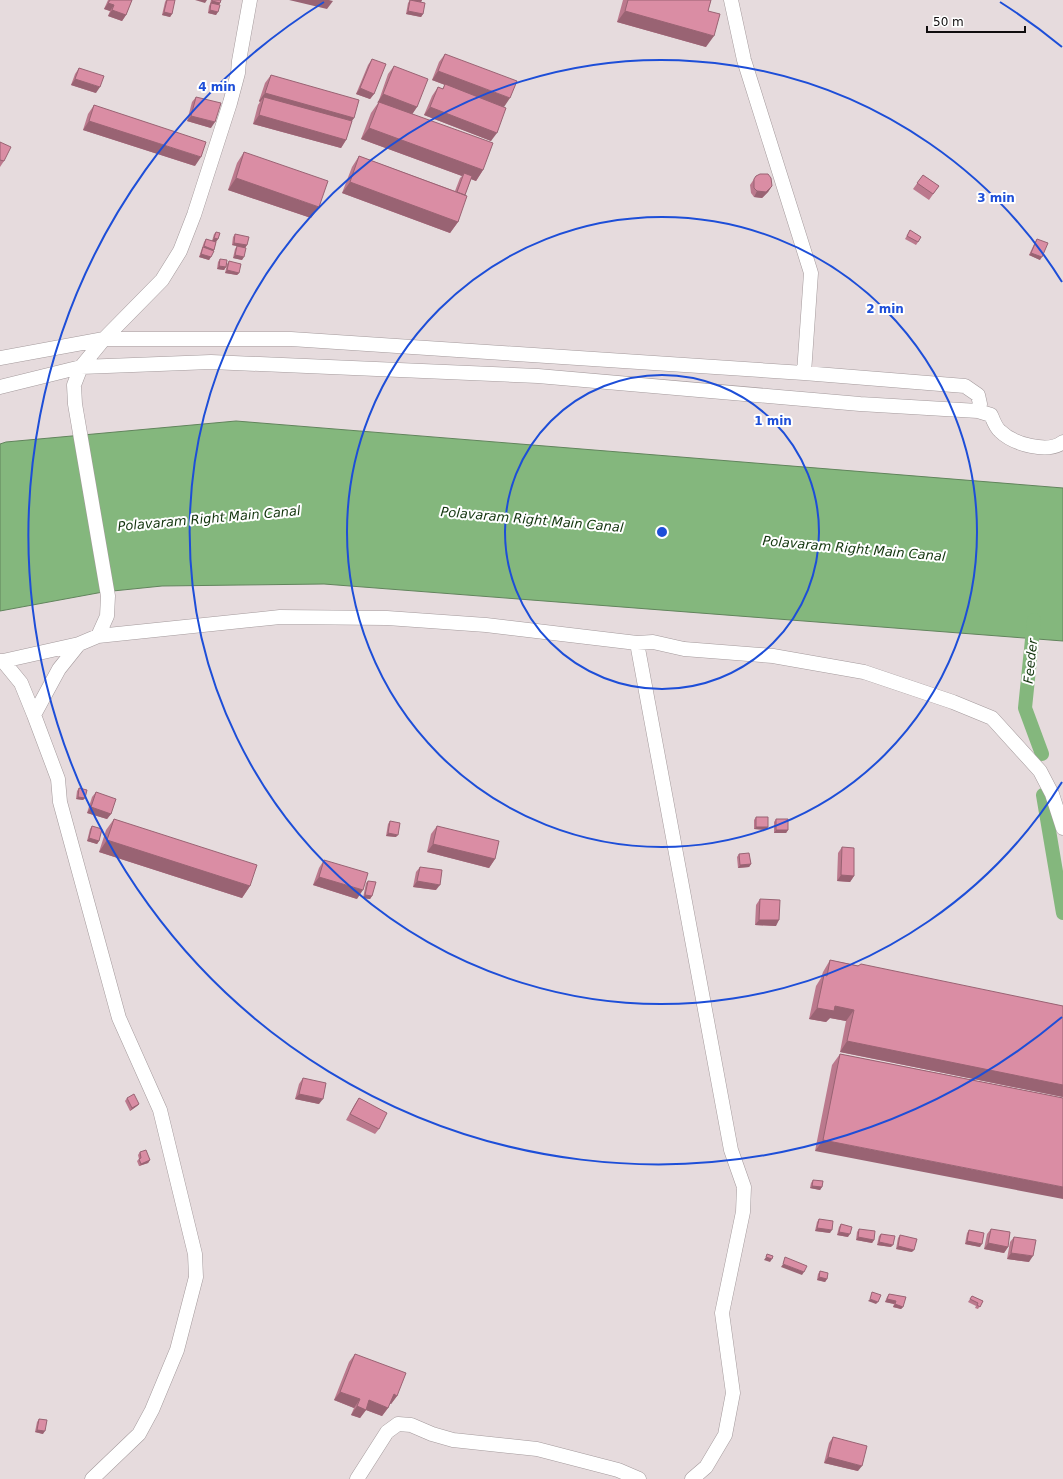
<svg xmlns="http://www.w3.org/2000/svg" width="1063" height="1479" font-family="'DejaVu Sans',sans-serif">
  <rect width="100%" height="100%" fill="#e6dbdd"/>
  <path fill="#84b77d" stroke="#61845c" d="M236,421L1063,488V641L324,584L162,586L103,592L0,611V444L6,442Z"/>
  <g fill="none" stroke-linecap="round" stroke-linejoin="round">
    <path stroke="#84b77d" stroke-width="14" d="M1034,620L1025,708L1042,754
      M1043,795L1063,913"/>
    <defs>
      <path id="street" d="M731,0L744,60L811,273L804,373
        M0,358L104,339H291L804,373L965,386L978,395L980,404L978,411
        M0,387L81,367L211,362L538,376L860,404L978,411L991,415C993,420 996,428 1000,431C1013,444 1048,454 1063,442
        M98,636L107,616L108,596L75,404L74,385L81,367L104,339L162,280L180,251L194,215L230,103L238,73L239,61L250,0
        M637,643L731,1150L744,1187L743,1212L722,1313L733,1393L725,1435L706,1467L692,1479
        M0,661H3L21,683L34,715L58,779L60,802L119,1018L160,1110L195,1254L196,1277L177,1350L152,1410L139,1434L92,1479
        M3,661L79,644
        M34,715L59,669L79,644L98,636L280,617L387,618L486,625L637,643L653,642L684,649L773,656L864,672L953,702L992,718L1040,771L1052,794L1063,828
        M357,1479L387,1432L398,1424L411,1425L432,1434L453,1440L537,1449L618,1470L639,1479"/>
    </defs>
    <use href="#street" stroke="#a49a9c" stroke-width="15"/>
    <use href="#street" stroke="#fff" stroke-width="14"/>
  </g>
  <path fill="#bb798d" d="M108,0H132L126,15L122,21L108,16L110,11L104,9Z
    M166,0H173L172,14L170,17L162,15L165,2Z
    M211,0H221L216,15L208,13L209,6L210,4Z
    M408,0H422L421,2L423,14L421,17L406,14L408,3L410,0Z
    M623,0H711L708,11L706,47L617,22Z
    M445,54L504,107L491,141L424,115L432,96L438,87L442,89L445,85L432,80L439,62Z
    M372,59L374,94L370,99L356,94L368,65Z
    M394,66L417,107L412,114L483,170L476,181L471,179L465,195L458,222L450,233L342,193L352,167L359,156L455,191L460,178L462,176L361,139L371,113L378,103L388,74Z
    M79,68L96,93L71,85L75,74Z
    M271,75L354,118L351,122L346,140L341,148L253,124L258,105L260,102L259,101L265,83Z
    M196,97L211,128L187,121L192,102Z
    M94,105L195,166L83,130L88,114Z
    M0,142L4,161L0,167Z
    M244,152L311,218L228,190L237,163Z
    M923,175L939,186L929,200L913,189Z
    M756,176L772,186L768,192L762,198L754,197L751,193L750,185Z
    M910,230L918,242L916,245L905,239Z
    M216,232L218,239L216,242L214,250L209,260L199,257L204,242L206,239L212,241L214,234Z
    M235,234L247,245L245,248L242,260L233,258L235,249L237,246L232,245L233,237Z
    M1037,239L1040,260L1029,255L1035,242Z
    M220,259L226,267L224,270L217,269L218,262Z
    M229,261L239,273L237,275L225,273L227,264Z
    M79,788L85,798L83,800L76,799L77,791Z
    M96,792L111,814L107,819L87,813L92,797Z
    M756,817L766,830L754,829V820Z
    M114,819L250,886L242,898L99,852L106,830Z
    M776,819L788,830L786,833H774V822Z
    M390,821L396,837L386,836L388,824Z
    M92,826L99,841L97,844L87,841L90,829Z
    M437,826L495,859L489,868L427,852L431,834Z
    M842,847L854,876L850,882L837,881L838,853Z
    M739,854L751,864L749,867L738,868L737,857Z
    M324,860L357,899L313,885L319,868Z
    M420,867L436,890L413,887L416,872Z
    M368,881L372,896L370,899L363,898L366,883Z
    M760,899L776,926L755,925L756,905Z
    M830,960L1063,1006V1097L840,1052L846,1021L830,1018L826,1022L809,1019L816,986L821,978L823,972Z
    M840,1054L1063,1098L815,1151L832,1065Z
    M303,1078L319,1104L295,1099L299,1084Z
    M127,1098L139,1104L137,1106L130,1111L125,1101Z
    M359,1098L379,1129L375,1134L346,1120L355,1104Z
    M140,1152L150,1160L148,1163L139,1166L137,1161L139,1159L138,1155Z
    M813,1180L822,1187L820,1190L810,1188L811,1183Z
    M819,1219L830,1233L815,1231L817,1222Z
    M841,1224L848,1237L837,1235L839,1227Z
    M859,1229L874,1240L872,1243L856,1240L857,1232Z
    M991,1229L1008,1247L1004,1253L984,1249L987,1234Z
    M969,1230L980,1247L965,1244L967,1233Z
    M881,1234L891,1247L877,1245L879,1236Z
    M900,1235L912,1252L896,1249L898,1238Z
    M1014,1237L1029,1262L1007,1259L1010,1242Z
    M820,1271L827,1279L825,1282L817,1280L818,1274Z
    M889,1294L903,1307L901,1309L893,1307L894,1304L885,1302L887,1297Z
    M972,1296L983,1301L978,1309L975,1308L976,1306L968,1302Z
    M355,1354L397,1396L391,1404L390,1403L388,1408L382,1416L366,1410L360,1418L351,1415L354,1408L334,1400L349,1362Z
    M39,1419L43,1434L35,1432L37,1422Z
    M833,1437L858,1471L824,1463L829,1443Z"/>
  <path fill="#996373" d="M195,0H207L205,3Z
    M289,0H329L333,1L327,9Z
    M408,0H422L421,2Z
    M212,1L220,3L218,6L211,3L210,4Z
    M108,3L114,5L110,11L104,9Z
    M112,10L126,15L122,21L108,16Z
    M210,10L218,12L216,15L208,13Z
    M408,11L423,14L421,17L406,14Z
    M625,11L714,36L706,47L617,22Z
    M164,12L172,14L170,17L162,15Z
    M438,71L510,98L504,107L432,80Z
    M75,79L100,87L96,93L71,85Z
    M360,88L374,94L370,99L356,94Z
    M265,93L354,118L348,127L264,97L260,102L259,101Z
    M383,94L417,107L411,116L379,102L377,103Z
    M430,107L497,133L491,141L424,115Z
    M259,115L346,140L341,148L253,124Z
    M191,116L215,122L211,128L187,121Z
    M89,121L201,157L195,166L83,130Z
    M369,128L483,170L476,181L463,176L464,173L462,176L361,139Z
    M236,178L319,207L311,218L228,190Z
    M350,182L458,222L450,233L342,193Z
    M772,186L768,192L762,198L754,197L757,191Z
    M214,238L218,239L216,242L212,241Z
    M234,243L247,245L245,248L232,245Z
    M204,246L214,250L212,252L203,247L202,249Z
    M1031,253L1042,257L1040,260L1029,255Z
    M201,254L211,257L209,260L199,257Z
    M235,255L244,257L242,260L233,258Z
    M219,266L226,267L224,270L217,269Z
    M227,270L239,273L237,275L225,273Z
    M78,797L85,798L83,800L76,799Z
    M91,807L111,814L107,819L87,813Z
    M756,827H768L766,830L754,829Z
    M776,830H788L786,833H774Z
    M388,833L398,835L396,837L386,836Z
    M89,838L99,841L97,844L87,841Z
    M107,840L250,886L242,898L99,852Z
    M433,844L495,859L489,868L427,852Z
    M751,864L749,867L738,868L740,865Z
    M841,875L854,876L850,882L837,881Z
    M319,877L363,890L357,899L313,885Z
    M417,881L440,885L436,890L413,887Z
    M365,895L372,896L370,899L363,898Z
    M759,920H779L776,926L755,925Z
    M835,1006L854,1010L846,1021L830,1018L826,1022L809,1019L817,1008Z
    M847,1041L1063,1085V1097L840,1052Z
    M299,1094L323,1099L319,1104L295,1099Z
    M139,1104L137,1106L130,1111L132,1108Z
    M823,1140L1063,1187V1199L815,1151Z
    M150,1160L148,1163L139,1166L141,1164Z
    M812,1186L822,1187L820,1190L810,1188Z
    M817,1228L832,1230L830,1233L815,1231Z
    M839,1232L850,1234L848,1237L837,1235Z
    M858,1237L874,1240L872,1243L856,1240Z
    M967,1241L982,1244L980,1247L965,1244Z
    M879,1242L893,1245L891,1247L877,1245Z
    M988,1243L1008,1247L1004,1253L984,1249Z
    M898,1246L914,1250L912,1252L896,1249Z
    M1011,1253L1033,1256L1029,1262L1007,1259Z
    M766,1257L772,1259L770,1262L764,1260Z
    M783,1264L804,1272L802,1275L781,1267Z
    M819,1277L827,1279L825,1282L817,1280Z
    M870,1299L878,1302L876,1304L868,1301Z
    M887,1299L896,1301L894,1304L885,1302Z
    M895,1304L903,1307L901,1309L893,1307Z
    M340,1392L360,1399L354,1408L334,1400Z
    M394,1394L397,1396L391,1404L388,1403Z
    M369,1400L388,1408L382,1416L366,1410L360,1418L351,1415L357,1406Z
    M37,1430L45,1431L43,1434L35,1432Z
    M828,1457L862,1466L858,1471L824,1463Z"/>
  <path fill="#da8da4" stroke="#996373" d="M110,0H132L126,15L112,10L114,5L108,3Z
    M167,0H175L172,14L164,12Z
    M212,0H221L220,3L212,1Z
    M410,0L425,3L423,14L408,11Z
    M628,0H711L708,11L720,14L714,36L625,11Z
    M211,3L220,5L218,12L210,10Z
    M445,54L517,81L510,98L438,71Z
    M372,59L386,64L374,94L360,88Z
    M394,66L428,79L417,107L383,94Z
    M79,68L104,76L100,87L75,79Z
    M271,75L359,100L354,118L265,93Z
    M445,84L506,108L497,133L430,107L438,87L443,89Z
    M196,97L221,103L215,122L191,116Z
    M264,97L352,121L346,140L259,115Z
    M379,102L493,143L483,170L369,128Z
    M94,105L206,142L201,157L89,121Z
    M0,142L11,147L4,161L0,160Z
    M244,152L328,181L319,207L236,178Z
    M359,156L467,196L458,222L350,182Z
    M464,173L472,176L465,195L457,192Z
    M760,174H768L771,178L772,186L766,192L757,191L754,188V179L756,176Z
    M923,175L939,186L933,194L917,183Z
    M910,230L921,237L918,242L907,236Z
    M216,232L220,233L218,239L214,238Z
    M235,234L249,237L247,245L234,243Z
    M206,239L216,242L214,250L204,246Z
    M1037,239L1048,243L1042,257L1031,253Z
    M237,246L246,248L244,257L235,255Z
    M203,247L214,251L211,257L201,254Z
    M220,259L227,260L226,267L219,266Z
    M229,261L241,264L239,273L227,270Z
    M79,788L87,790L85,798L78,797Z
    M96,792L116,799L111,814L91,807Z
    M756,817H768V827H756Z
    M114,819L257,865L250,886L107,840Z
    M776,819H788V830H776Z
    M390,821L400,823L398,835L388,833Z
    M92,826L102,829L99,841L89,838Z
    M437,826L499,841L495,859L433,844Z
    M842,847L854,848V876L841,875Z
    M749,853L751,864L740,865L739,854Z
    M324,860L368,873L363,890L319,877Z
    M420,867L442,870L440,885L417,881Z
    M368,881L376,882L372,896L365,895Z
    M760,899L780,900L779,920H759Z
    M830,960L858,966L861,964L1063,1006V1085L847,1041L854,1010L835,1006L834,1011L817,1008L824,975L827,976Z
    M840,1054L1063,1098V1187L823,1140Z
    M303,1078L326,1083L323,1099L299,1094Z
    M134,1094L139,1104L132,1108L127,1098Z
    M359,1098L387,1113L379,1129L350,1114Z
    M146,1150L150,1160L141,1164L139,1159L141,1158L140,1152Z
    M813,1180L823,1181L822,1187L812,1186Z
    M819,1219L833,1221L832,1230L817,1228Z
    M841,1224L852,1227L850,1234L839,1232Z
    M859,1229L875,1231L874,1240L858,1237Z
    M991,1229L1010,1232L1008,1247L988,1243Z
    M969,1230L984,1233L982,1244L967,1241Z
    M881,1234L895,1236L893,1245L879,1242Z
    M900,1235L917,1239L914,1250L898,1246Z
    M1014,1237L1036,1240L1033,1256L1011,1253Z
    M767,1254L773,1256L772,1259L766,1257Z
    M785,1257L807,1266L804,1272L783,1264Z
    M820,1271L828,1273L827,1279L819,1277Z
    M872,1292L881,1295L878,1302L870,1299Z
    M889,1294L906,1297L903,1307L895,1304L896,1301L887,1299Z
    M972,1296L983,1301L980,1307L977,1305L978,1303L970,1299Z
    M355,1354L406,1373L397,1396L394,1394L388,1408L369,1400L366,1410L357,1406L360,1399L340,1392Z
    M39,1419L47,1420L45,1431L37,1430Z
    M833,1437L867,1446L862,1466L828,1457Z"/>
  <g fill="none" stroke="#1d4ed8" stroke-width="2">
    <circle cx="662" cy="532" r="157"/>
    <circle cx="662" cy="532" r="315"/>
    <path d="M1062 782A472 472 0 1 1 1062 282"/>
    <path d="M1062 1017A629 629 0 1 1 324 2M1000 2A629 629 0 0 1 1062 47"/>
  </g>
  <g text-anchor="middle" stroke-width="4" stroke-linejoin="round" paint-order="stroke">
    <g font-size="13" font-style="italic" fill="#11340c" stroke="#fff">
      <text transform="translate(209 518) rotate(-5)" y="5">Polavaram Right Main Canal</text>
      <text transform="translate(532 519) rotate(5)" y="5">Polavaram Right Main Canal</text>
      <text transform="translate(854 548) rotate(5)" y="5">Polavaram Right Main Canal</text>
      <text transform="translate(1030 661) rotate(-84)" y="5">Feeder</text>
    </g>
  </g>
  <circle cx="662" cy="532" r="6" fill="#1d4ed8" stroke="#fff" stroke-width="2"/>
  <g font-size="12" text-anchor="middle" font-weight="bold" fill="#1d4ed8" stroke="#fff" stroke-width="4" stroke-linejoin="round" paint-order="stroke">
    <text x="217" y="91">4 min</text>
    <text x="996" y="202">3 min</text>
    <text x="885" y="313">2 min</text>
    <text x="773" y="425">1 min</text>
  </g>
  <path d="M927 26v6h98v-6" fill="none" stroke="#100d0e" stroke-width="2"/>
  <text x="933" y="26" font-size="12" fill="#100d0e" stroke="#ffffff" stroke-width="3" paint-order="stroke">50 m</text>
</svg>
